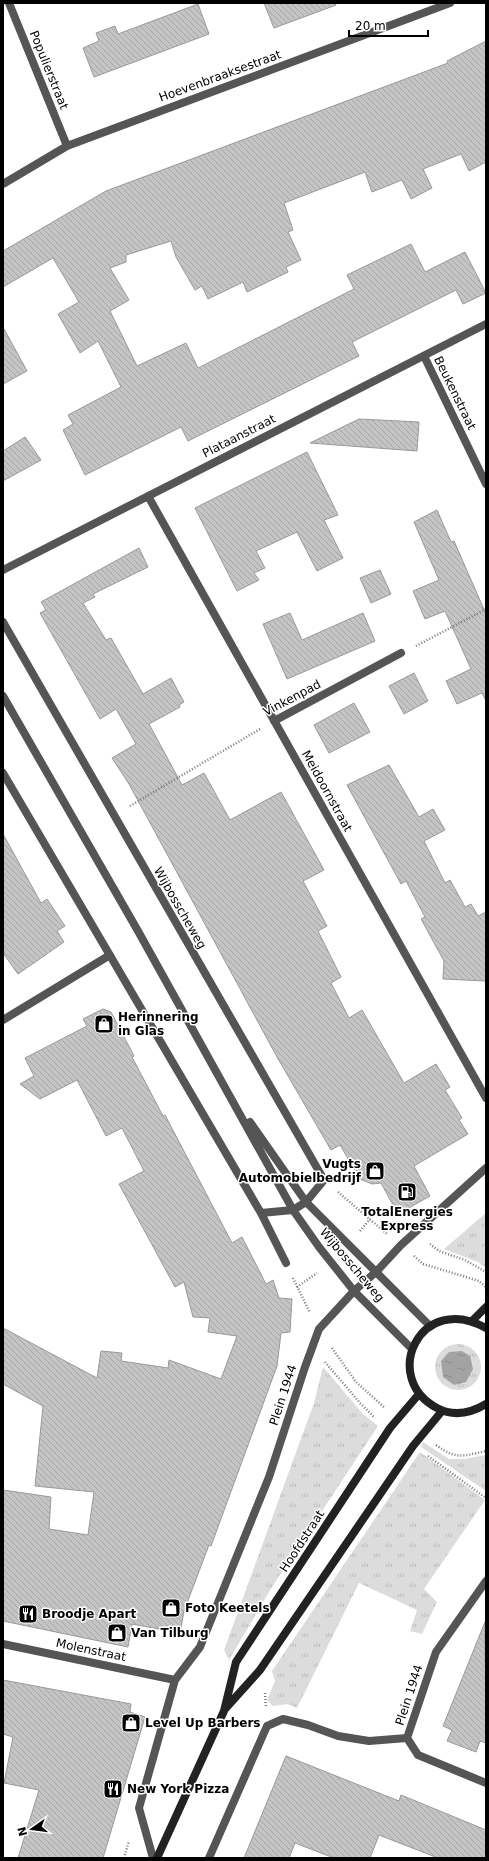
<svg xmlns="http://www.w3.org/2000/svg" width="489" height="1861" font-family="'DejaVu Sans',sans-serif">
  <defs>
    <pattern id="grass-tufts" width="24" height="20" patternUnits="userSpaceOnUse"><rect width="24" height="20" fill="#dcdcdc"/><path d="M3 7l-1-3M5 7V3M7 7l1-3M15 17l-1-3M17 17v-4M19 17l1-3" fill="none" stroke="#bbb"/></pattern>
    <pattern id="water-ripples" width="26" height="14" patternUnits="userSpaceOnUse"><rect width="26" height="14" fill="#a3a3a3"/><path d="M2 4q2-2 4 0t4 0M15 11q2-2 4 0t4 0" fill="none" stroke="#8b8b8b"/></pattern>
    <pattern id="building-back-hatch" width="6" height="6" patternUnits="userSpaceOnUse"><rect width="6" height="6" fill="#c4c4c4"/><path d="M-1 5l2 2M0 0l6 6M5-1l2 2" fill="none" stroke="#a7a7a7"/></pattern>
  </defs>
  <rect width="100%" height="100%" fill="#fff"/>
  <path fill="url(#grass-tufts)" d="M486,1213V1268L478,1262L444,1249Z
    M435 1367a23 23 0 1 1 46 0a23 23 0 1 1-46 0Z
    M323,1367L362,1413L378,1426L272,1587L229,1660L224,1650L314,1403Z
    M423,1442L449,1459H464L486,1455V1491L421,1447Z
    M420,1452L485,1500L424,1589L437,1602L422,1634L410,1631L417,1610L359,1583L297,1708L288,1704L273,1706L267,1700L275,1681L272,1671Z"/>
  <path fill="url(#water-ripples)" d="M462,1351L470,1356L473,1369L466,1382L454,1385L443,1377L441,1361L449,1352Z"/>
  <path fill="url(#building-back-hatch)" stroke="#999" d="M264,3H335L336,5L274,28Z
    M198,4L209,34L94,77L83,48L99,41L96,33L115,26L118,34Z
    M486,41V162L469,171L461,154L423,169L432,188L411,199L402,180L372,192L365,172L284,203L293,230L288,232L301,260L286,267L288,272L247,292L243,282L208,299L202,286L195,290L176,257L171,241L126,255V262L110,268L129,300L110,311L137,366L186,343L198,368L354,289L347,275L411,244L425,272L465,252L486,293L463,304L456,290L352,342L359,356L188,441L181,427L85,475L63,430L73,424L68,415L121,387L98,341L80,353L58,314L79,302L53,258L3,287V251L106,191L448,63L447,61Z
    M3,327L27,371L3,384Z
    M359,419L419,422L417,451L310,443Z
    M25,437L41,460L3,481V451Z
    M307,452L338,515L324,520L343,558L317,571L297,532L256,551L265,568L254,573L259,580L237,591L195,508Z
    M437,510L451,542L454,541L486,614V701L482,693L457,704L446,681L471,669L445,611L425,619L413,591L439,580L414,522Z
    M139,548L148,567L93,594L95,597L83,603L106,640L111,638L143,694L171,678L184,702L179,705L180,707L149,724L182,785L204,773L230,820L281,792L324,870L303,881L327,926L318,931L341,977L331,983L349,1018L362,1010L404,1083L436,1064L450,1087L445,1090L462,1118L459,1120L468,1134L414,1166L430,1196L398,1214L381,1183L372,1184L360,1179L340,1145L331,1150L277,1057L129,784L112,758L136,744L116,709L100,719L40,613L46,610L41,602Z
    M380,570L391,594L371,603L360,578Z
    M290,613L302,640L363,613L375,641L287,679L263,624Z
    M414,673L428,701L404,714L389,686Z
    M354,703L370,732L329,753L314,725Z
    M389,765L419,817L433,809L445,830L424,841L445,883L450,880L465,907L471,904L478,916L486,912V981L443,979L444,961L421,919L425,917L406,881L401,884L347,785Z
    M3,834L41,903L47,899L65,926L57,931L64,942L18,974L3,953Z
    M103,1009L111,1012L134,1056L132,1057L163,1116L165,1115L232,1243L242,1237L266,1284L273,1280L279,1298L292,1299L290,1332L281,1333L277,1366L211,1546L209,1545L184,1611L180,1633L132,1624L128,1647L3,1621V1490L51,1497L49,1529L88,1535L94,1492L35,1486L43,1406L3,1384V1328L97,1378L101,1351L122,1353L121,1361L168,1368L169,1360L221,1379L237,1336L208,1332L210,1318L193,1317L184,1282L175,1287L119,1184L144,1171L122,1128L106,1136L77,1080L40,1099L20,1084L34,1076L25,1058L87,1026L83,1019Z
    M485,1622L486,1743L480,1741L476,1752L447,1741L452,1730L443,1726Z
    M3,1680L131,1704L130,1712L145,1717L103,1858H18L39,1790L4,1783L13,1737L3,1734Z
    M286,1756L399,1801L401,1795L486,1830V1858H438L379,1835L370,1858H334L295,1843L289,1858H244Z"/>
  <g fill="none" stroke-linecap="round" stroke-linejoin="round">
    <path stroke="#777" stroke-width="2.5" stroke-dasharray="1 2" stroke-linecap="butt" d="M416,646L486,609
      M130,806L260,729
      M338,1192L387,1234
      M360,1231L370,1219
      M430,1244L439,1251L465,1260L486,1272
      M414,1256L423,1264L479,1281L486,1287
      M293,1278L310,1313
      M297,1287L317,1273
      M332,1348L356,1382L385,1408
      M325,1362L360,1403L375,1418
      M436,1445C457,1460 462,1456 486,1451
      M428,1456L486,1498
      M265,1693L266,1708
      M124,1858L129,1841"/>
    <path stroke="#555" stroke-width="8" d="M9,3L67,146
      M3,184L67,146L450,3
      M424,356L486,484
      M148,496L486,1098
      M3,570L486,324
      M3,622L324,1180L306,1202L293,1210L261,1213
      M274,721L401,653
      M3,773L261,1213L286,1263
      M3,1020L110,955
      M3,1644L175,1680
      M407,1738L436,1652L486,1581
      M407,1738L418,1755L486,1783
      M153,1858L139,1808L175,1680L200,1647L269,1477L305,1367L319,1329L354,1291L376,1272L401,1245L486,1168
      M209,1858L267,1726L283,1719L308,1725L338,1736L369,1741L407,1738"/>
    <path stroke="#555" stroke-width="8" d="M3,696L138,931L293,1210L319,1247L354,1291L412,1349
      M250,1122L306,1202L430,1326"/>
    <path stroke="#222" stroke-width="8" d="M473,1320L486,1307
      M486,1328C420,1291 380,1378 437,1408C454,1417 471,1413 486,1404
      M225,1709L260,1670L413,1446L442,1411
      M157,1858L224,1711L236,1662L390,1428L419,1394"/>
  </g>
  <defs>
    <symbol id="shop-square" viewBox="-11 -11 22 22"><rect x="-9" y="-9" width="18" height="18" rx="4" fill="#000" stroke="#fff"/><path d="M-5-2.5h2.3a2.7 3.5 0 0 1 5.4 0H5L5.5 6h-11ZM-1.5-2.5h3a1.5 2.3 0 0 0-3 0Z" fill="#fff"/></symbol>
    <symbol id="fuel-square" viewBox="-11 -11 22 22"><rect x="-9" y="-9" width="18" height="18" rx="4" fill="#000" stroke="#fff"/><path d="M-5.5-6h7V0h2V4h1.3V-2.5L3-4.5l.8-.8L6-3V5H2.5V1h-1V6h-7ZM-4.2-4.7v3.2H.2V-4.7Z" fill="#fff"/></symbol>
    <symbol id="restaurant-square" viewBox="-11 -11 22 22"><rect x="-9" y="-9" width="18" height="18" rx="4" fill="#000" stroke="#fff"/><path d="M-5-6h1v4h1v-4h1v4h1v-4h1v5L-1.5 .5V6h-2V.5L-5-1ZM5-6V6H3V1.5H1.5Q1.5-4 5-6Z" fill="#fff"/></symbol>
  </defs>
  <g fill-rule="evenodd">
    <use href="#shop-square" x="93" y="1013" width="22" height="22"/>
    <use href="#shop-square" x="364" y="1160" width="22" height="22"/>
    <use href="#fuel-square" x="396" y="1181" width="22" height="22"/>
    <use href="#shop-square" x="160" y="1597" width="22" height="22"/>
    <use href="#restaurant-square" x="17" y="1603" width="22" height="22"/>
    <use href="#shop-square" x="106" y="1622" width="22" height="22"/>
    <use href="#shop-square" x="120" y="1712" width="22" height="22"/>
    <use href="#restaurant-square" x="102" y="1778" width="22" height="22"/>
  </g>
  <g text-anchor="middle" stroke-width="3" stroke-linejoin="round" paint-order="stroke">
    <g font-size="12" fill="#000" stroke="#fff">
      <text transform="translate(49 70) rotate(68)" y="4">Populierstraat</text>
      <text transform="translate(220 76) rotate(-20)" y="4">Hoevenbraaksestraat</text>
      <text transform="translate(455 393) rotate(64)" y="4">Beukenstraat</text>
      <text transform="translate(239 436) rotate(-27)" y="4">Plataanstraat</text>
      <text transform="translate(292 698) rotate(-28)" y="4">Vinkenpad</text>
      <text transform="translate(327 791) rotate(61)" y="4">Meidoornstraat</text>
      <text transform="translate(180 908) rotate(60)" y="4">Wijbosscheweg</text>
      <text transform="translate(352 1265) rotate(50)" y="4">Wijbosscheweg</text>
      <text transform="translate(283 1395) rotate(-72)" y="4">Plein 1944</text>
      <text transform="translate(302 1541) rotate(-57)" y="4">Hoofdstraat</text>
      <text transform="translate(91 1650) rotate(12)" y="4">Molenstraat</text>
      <text transform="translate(409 1695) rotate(-72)" y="4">Plein 1944</text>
    </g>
    <g font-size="12" font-weight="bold" fill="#000" stroke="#fff" text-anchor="start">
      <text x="118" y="1021">Herinnering<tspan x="118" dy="14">in Glas</tspan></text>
      <text x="361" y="1168" text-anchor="end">Vugts<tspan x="361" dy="14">Automobielbedrijf</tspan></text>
      <text x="407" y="1216" text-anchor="middle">TotalEnergies<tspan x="407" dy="14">Express</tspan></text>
      <text x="185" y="1612">Foto Keetels</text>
      <text x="42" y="1618">Broodje Apart</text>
      <text x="131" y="1637">Van Tilburg</text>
      <text x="145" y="1727">Level Up Barbers</text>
      <text x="127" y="1793">New York Pizza</text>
    </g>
  </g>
  <rect width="489" height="1861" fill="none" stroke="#000000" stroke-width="8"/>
  <g transform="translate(32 1829) rotate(256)" stroke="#ffffff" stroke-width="3" paint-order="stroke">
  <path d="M0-3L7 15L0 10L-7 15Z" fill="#000000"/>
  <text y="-6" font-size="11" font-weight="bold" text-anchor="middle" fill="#000000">N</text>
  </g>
  <path d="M349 30v6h79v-6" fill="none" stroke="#000000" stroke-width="2"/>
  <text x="355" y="30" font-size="12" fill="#000000" stroke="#ffffff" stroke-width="3" paint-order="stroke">20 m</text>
</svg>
